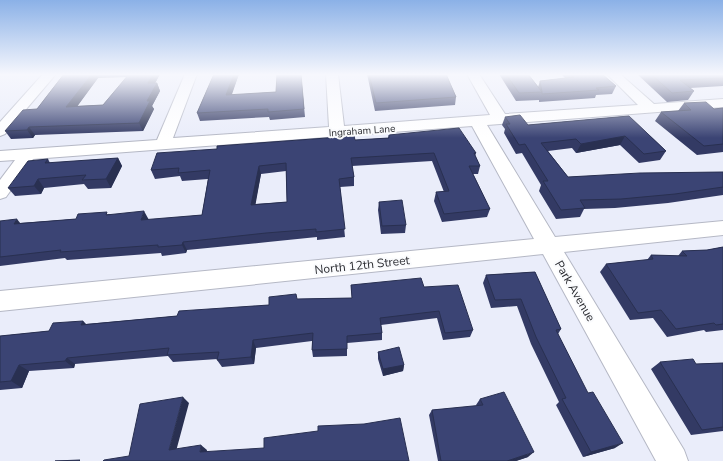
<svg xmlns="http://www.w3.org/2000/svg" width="723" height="461" font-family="'Nunito Sans',sans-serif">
  <rect width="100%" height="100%" fill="#eaedfa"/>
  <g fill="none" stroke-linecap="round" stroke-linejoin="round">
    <defs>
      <path id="minor" d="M43,74H56L5,134L0,136V122Z
        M185,74H197L173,138L329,127L326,74H338L344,126L490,115L467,74H479L505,114L638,105L607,74H620L654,104L723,99V107L487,125L555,237L723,221V235L564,252L684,450L688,461H656L543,254L0,311V291L534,239L472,126L33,159L6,197L0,199V180L15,160L0,161V151L157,140Z"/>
    </defs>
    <use href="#minor" stroke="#b5b8c5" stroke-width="2"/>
    <use href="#minor" fill="#fff" fill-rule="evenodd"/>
  </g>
  <path fill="#333a64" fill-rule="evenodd" d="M64,74H160L155,83H157L160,91L152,106L154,109L143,131L35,135L33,138L11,139L5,131L37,109ZM127,77L103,105L77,106L98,78Z
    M214,74H239L231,95L276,92L301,74L305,117L270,120L269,117L200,121L197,113Z
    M367,74H446L456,97L455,105L375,111Z
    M499,74H528L538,87L540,81L565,78L561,74H602L616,86L612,94L596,95L595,98L539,102V100L516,101Z
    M637,74H723V86L690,88L694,91L688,100L667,102Z
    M684,103L714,109L723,108V152L697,155L655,121L661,112L678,111Z
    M629,116L666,151L660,160L639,163L620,145L576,153L572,148L548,151L568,177L723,172V195L668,203L615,208L584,209L580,217L556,219L539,191L541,185L522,153L516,154L504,133L505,129L502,125L505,117L528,125Z
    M389,135L476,153L475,156L480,166L478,174H473L490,209L487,217L442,222L434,201L436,192H444L432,161L352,166L354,177V186L340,187L345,237L317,240V237L268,242L187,250L186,253L162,256L161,253L67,260L65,258L0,266V221L20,223L76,219L109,214L149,220L202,215L208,179L182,181L180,176L155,179L151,170L217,149L388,138ZM286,171L287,202L255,204L261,174Z
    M118,158L122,166L111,188L88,189L84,184L44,188L41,194L15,196L8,188L48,159L50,163Z
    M379,202L406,225L405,233L381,234L378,210Z
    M723,247V330L706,332L704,330L667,337L653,318L630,320L600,272L606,264L647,260L651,255L678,256L682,251L707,250Z
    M535,272L561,329L558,334L615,448L583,457L556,405L559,402L531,344L517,306L491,308L483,283L486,275Z
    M351,285L424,287L473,330L470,337L443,340L437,318L381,325L382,333V340L347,343V356L313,357L312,350V341L256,348L254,364L222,367L217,360L218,359L173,362L168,356L75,364L74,368L29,371L22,388L0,390V336L49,331L83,321L86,324L177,316L269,305L298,299L352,298Z
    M378,352L404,365L403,371L383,376L378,359Z
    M660,362L696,364L723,363V431L691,435L651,369Z
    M480,399L528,457L516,461H438L429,415L432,410L477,406L476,405Z"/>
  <path fill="#293051" d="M92,74H96L98,78L71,115L66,107Z
    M153,74H160L151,91L148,83Z
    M234,74H239L229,103L226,95Z
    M157,83L160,91L152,106L154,109L143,131L139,123L147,101Z
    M29,127L35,135L33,138L27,130Z
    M625,136L620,145L576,153L581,144Z
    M118,158L122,166L111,188L106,179Z
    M259,166L261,174L254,213L251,205Z
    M38,179L44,188L41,194L34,186Z
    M144,211L149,220H141Z
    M17,219L24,228L14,224Z
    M183,242L187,250L186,253L182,245Z
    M83,321L90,329L81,325Z
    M253,340L256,348L254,364L251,357Z
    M67,358L75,364L74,368L65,361Z
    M19,365L29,371L22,388L11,381Z
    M404,365L403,371L383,376V369Z
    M183,397L189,403L175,455L169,450Z
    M623,443L615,448L583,457L591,452Z
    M201,445L207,450L206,457L200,452Z
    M534,452L528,457L516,461H507Z"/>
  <path fill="#3b4474" stroke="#293051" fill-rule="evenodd" d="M64,74H92L66,107L103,105L129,74H153L148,83H157L147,101H150L139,123L29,127L27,130L5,131L23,110L37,109Z
    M214,74H234L226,95L276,92L277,74H301L304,109L268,112V109L197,113Z
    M369,74H446L456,97L376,103Z
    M506,74H528L542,92L540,81L574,77L570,74H602L616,86L596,88L599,90L542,94V92L519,93Z
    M651,74H723V78L680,80L694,91L672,93Z
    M706,102L714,109L723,108V144L704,146L661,112L691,110L684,103Z
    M520,115L528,125L629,116L666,151L644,154L625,136L581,144L576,139L541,143L568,177L640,173L723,172V187L675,194L621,199L580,200L585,208L561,210L543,181H548L525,144L519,145L506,124H510L505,117Z
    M459,128L476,153H474L480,166H469L490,209L444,214L436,192L449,191L434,153L351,158L354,177L339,179L345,229L316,232V229L266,233L183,242L182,245L158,247V245L60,252L61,250L0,257V221L17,219L14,224L76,219L78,214L107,212L106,215L144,211L141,220L202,215L210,170L178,173L179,168L151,170L157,153L217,149V146L354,136L355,140L389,138V135ZM286,163L287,202L251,205L259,166Z
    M118,158L106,179L82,180L86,175L38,179L34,186L8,188L28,161L48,159L45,163Z
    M402,200L406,225L382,226L379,202Z
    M723,247V324L716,325L714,323L676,329L661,310L638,313L606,264L653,259L651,255L687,256L682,251L707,250Z
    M535,272L561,329L556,330L588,393L593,392L623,443L591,452L562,399L566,398L536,337L521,299L495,300L486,275Z
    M421,278L424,287L458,285L473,330L445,333L439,311L380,318L382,333L347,336V349L312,350L313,333L253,340L251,357L217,360L219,352L167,355L169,348L67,358L65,361L19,365L11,381L0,382V336L49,331L53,323L83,321L81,325L177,316L179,311L269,305V297L296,294L297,299L352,298L351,285Z
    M399,347L404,365L383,369L378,352Z
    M693,359L696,364L723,363V427L702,430L660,362Z
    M504,392L534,452L507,461H441L432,410L483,405L480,399Z
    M183,397L169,450L201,445L200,452L264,448V438L318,431V426L364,424L400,418L409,461H103L104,460L129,456L140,404Z
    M80,460L79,461H55Z"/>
  <linearGradient id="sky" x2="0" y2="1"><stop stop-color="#8bb1e7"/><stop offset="0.54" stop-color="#f6f7fd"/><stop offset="1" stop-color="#f6f7fd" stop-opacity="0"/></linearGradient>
  <rect width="723" height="138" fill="url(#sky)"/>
  <g text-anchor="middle" stroke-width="4" stroke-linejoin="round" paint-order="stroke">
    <g font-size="10" fill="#2a2b30" stroke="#fafbfd">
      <text transform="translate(362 130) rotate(-4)" y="4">Ingraham Lane</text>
    </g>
    <g font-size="12" fill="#2a2b30" stroke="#fafbfd">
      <text transform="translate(362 265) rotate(-6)" y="4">North 12th Street</text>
      <text transform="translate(575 291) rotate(60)" y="4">Park Avenue</text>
    </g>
  </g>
</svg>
